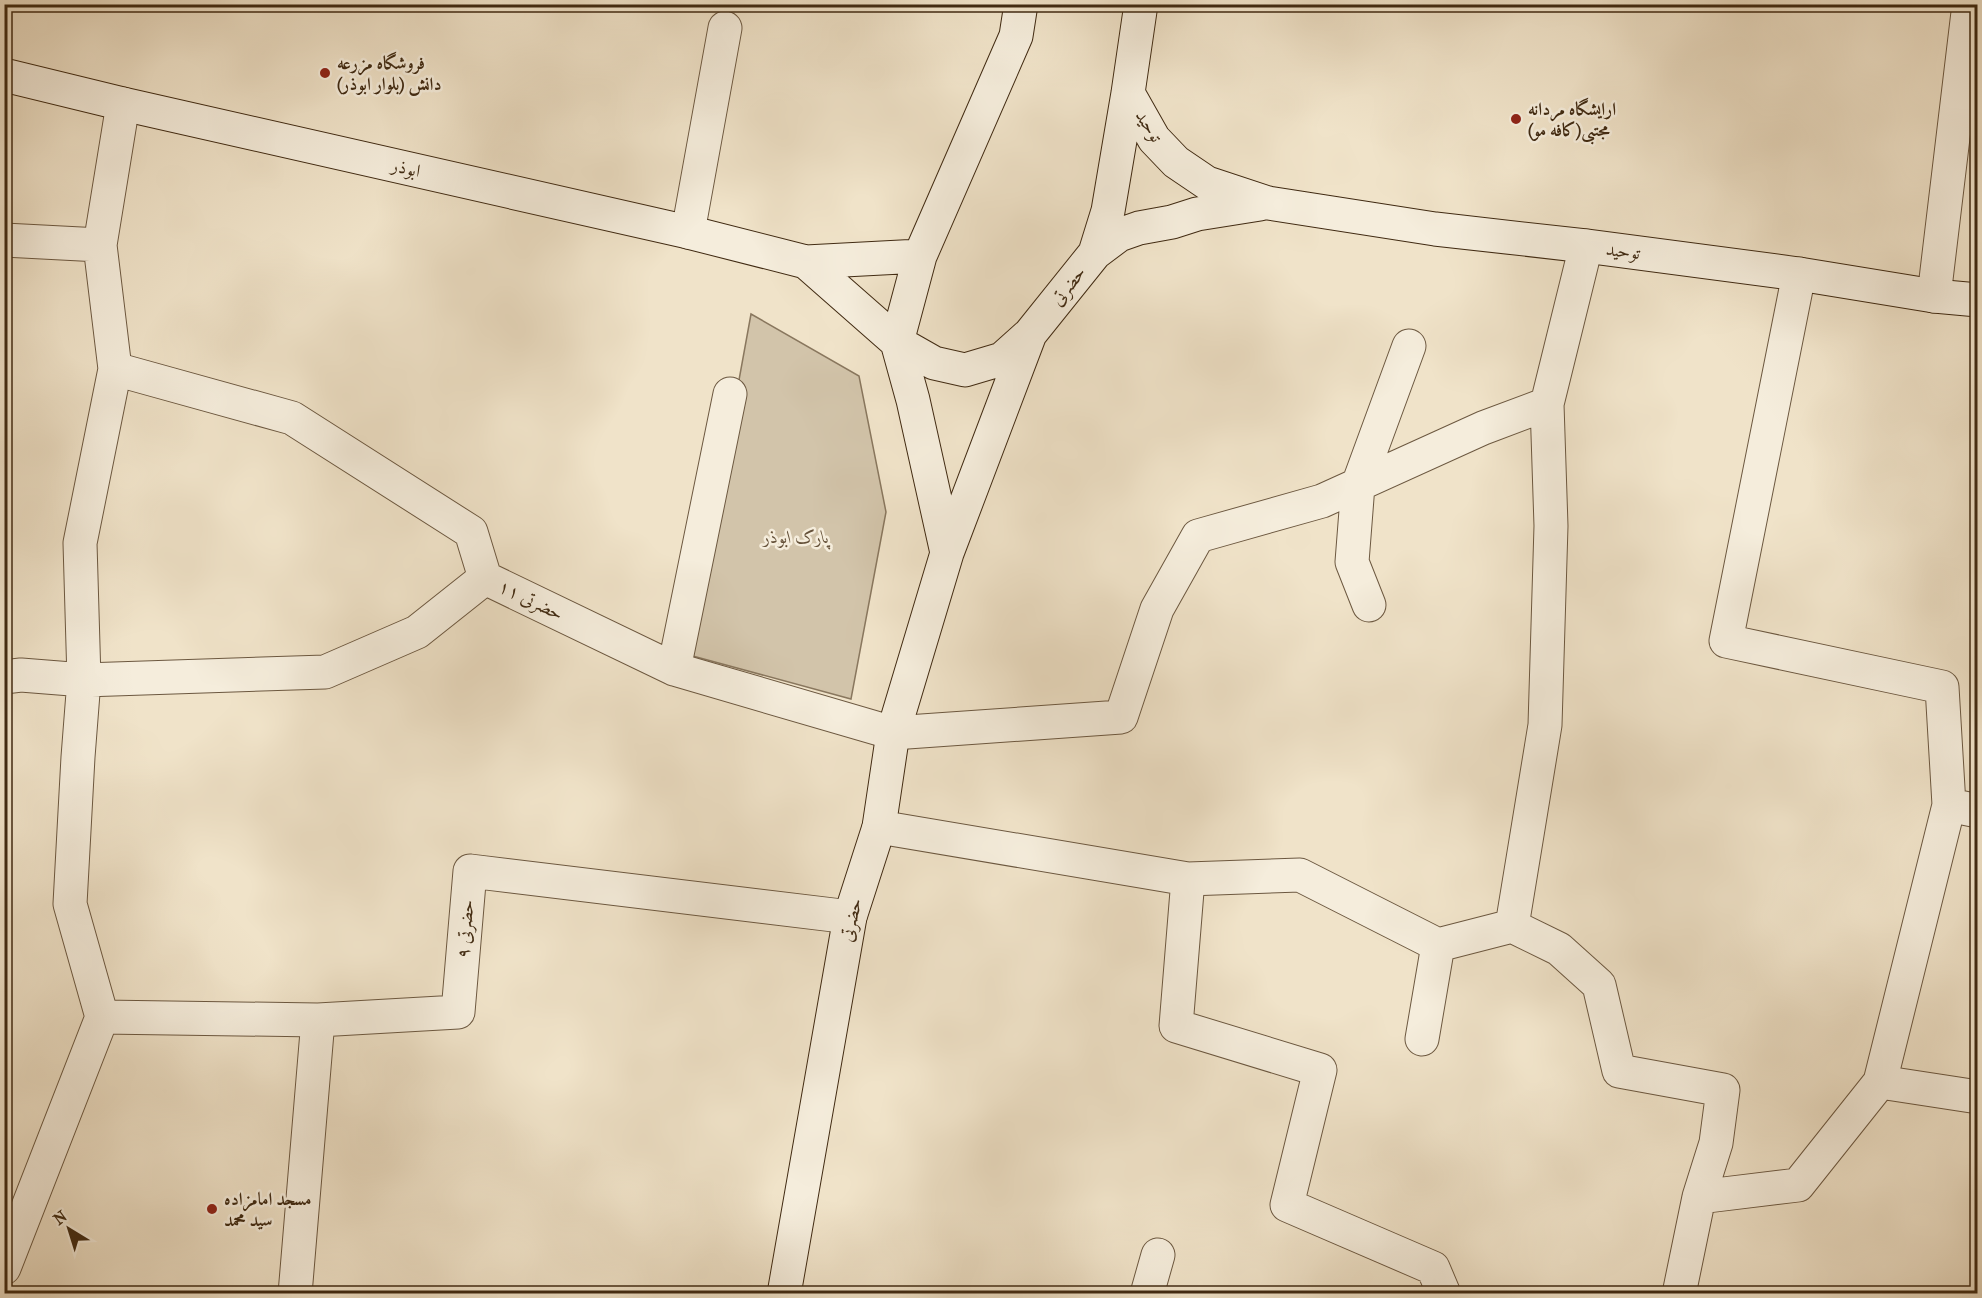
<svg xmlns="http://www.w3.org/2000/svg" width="1982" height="1298" font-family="'IM FELL French Canon',Amiri,serif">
  <rect width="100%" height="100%" fill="#f0e3c9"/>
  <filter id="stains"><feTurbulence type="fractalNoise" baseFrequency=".00333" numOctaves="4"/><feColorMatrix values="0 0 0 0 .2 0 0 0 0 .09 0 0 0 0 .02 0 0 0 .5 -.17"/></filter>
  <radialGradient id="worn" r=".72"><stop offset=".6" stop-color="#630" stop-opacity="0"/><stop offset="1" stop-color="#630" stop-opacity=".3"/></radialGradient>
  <path fill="#d2c4aa" stroke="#89775e" stroke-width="1.5" d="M751,314L859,376L886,512L851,699L689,655Z"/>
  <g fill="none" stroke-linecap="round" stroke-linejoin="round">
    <defs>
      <path id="street" d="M688,232L725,28
        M4,240L100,245
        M1799,274L1726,641L1942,687L1949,805L1880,1082
        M1934,296L1969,4
        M115,369L292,418L471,532L485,578L674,669L893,733L1121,717L1157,609L1198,536L1322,501L1483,428L1547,404L1586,246
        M1369,605L1352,562L1358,485L1409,346
        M674,669L730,394
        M4,677L21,675L84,680L325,672L417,632L485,578
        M1949,805L1978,811
        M879,827L1188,879L1300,875L1438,945L1512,926L1559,949L1599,985L1619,1071L1723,1090L1716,1143L1699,1197L1798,1185L1880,1082L1978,1097
        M1188,879L1176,1026L1320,1070L1287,1205L1433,1268L1444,1294
        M1512,926L1545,725L1551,526L1547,404
        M102,1017L318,1020L458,1012L470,871L850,917
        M1422,1039L1438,945
        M4,1268L102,1017L70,904L78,757L84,680L80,543L115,369L100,245L123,104
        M295,1294L318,1020
        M1147,1294L1158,1255
        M1679,1294L1699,1197"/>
      <path id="secondary" d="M4,75L123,104L688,232L806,262L920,256
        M1128,93L1154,139L1176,162L1207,183L1268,203L1435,229L1586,246L1799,274L1934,296L1978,300
        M1095,253L1119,235L1139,228L1172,222L1197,214L1260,204
        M806,262L897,342L934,363L965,370L1002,359L1030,334
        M947,553L913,400L897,342L920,256L1016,36L1021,4
        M784,1294L850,917L879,827L893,733L947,553L1030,334L1095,253L1108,211L1128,93L1141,4"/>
    </defs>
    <use href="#street" stroke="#6c5840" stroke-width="35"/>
    <use href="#secondary" stroke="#402a12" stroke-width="35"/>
    <use href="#street" stroke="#f5eddc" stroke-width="33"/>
    <use href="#secondary" stroke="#f5eddc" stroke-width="33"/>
  </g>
  <g fill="#8f2418" stroke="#f5eddc" stroke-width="2">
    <circle cx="325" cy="73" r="6"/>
    <circle cx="1516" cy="119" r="6"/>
    <circle cx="212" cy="1209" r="6"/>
  </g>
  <g text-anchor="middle" stroke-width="5" stroke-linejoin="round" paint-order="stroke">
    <g font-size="18" font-weight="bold" fill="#402a12" stroke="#f5eddc" text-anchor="start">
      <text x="337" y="69">فروشگاه مزرعه<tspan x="337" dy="21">دانش (بلوار ابوذر)</tspan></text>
      <text x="1528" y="115">ارایشگاه مردانه<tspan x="1528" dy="21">مجتبی(کافه مو)</tspan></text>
      <text x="224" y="1205">مسجد امامزاده<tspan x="224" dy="21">سید محمد</tspan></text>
    </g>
    <g font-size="18" fill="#402a12" stroke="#f5eddc">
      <text transform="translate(1149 126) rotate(57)" y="6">توحید</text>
      <text transform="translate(406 168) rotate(13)" y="6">ابوذر</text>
      <text transform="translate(1623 251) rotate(7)" y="6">توحید</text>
      <text transform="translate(1068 286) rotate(-52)" y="6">حضرتی</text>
      <text transform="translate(531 600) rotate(26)" y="6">حضرتی ۱۱</text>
      <text transform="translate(851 920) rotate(-77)" y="6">حضرتی</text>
      <text transform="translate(465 929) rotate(-85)" y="6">حضرتی ۹</text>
    </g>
    <g font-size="18" font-style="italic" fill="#645038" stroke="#f5eddc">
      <text x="796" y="543">پارک ابوذر</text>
    </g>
  </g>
  <rect width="1982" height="1298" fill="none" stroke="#f0e3c9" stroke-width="24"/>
  <rect x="6" y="6" width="1970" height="1286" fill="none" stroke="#402a12" stroke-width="3"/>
  <rect x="12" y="12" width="1958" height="1274" fill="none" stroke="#402a12" stroke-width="1.5"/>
  <g transform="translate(69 1229) rotate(322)" stroke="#f5eddc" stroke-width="4.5" paint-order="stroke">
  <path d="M0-4.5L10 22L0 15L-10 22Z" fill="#402a12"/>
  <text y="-9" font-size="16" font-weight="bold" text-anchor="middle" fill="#402a12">N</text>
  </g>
  <rect width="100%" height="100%" filter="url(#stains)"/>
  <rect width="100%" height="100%" fill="url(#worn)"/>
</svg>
